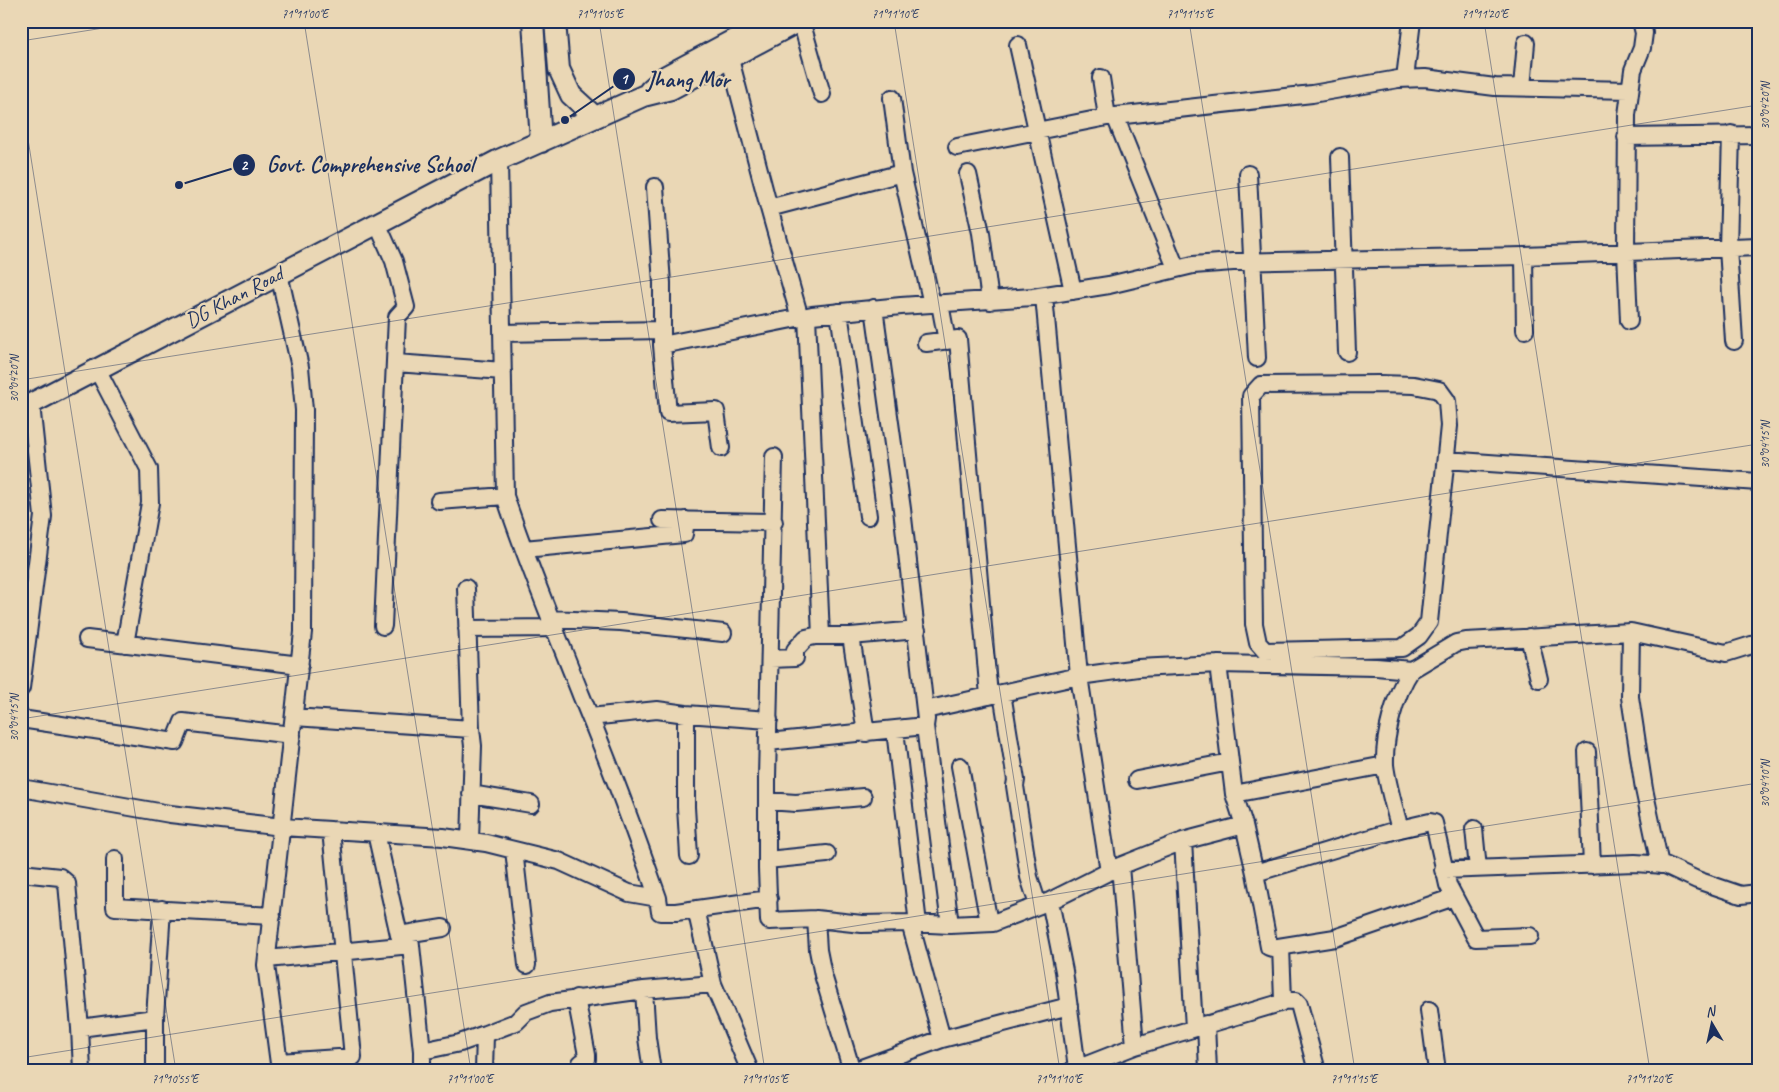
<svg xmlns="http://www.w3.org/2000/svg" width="1779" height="1092" font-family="Caveat,sans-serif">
  <rect width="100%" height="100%" fill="#ead7b5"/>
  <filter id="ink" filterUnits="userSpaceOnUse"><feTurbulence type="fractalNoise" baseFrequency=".02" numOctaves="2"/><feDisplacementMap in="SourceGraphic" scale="10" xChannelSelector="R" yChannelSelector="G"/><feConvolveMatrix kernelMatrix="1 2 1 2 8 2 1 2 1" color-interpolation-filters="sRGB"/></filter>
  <g filter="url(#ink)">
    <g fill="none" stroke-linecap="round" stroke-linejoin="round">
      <defs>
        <path id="minor" d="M801,21L822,94
          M1018,45L1073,291
          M730,59L769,208L800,318
          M1101,78L1107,117
          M1405,78L1412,21
          M1522,87L1526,43
          M892,98L902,173L932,304
          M1115,116L1176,268
          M1731,134L1728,248L1734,341
          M1626,137L1758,135
          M957,147L1107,117L1312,94L1398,79L1425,78L1495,87L1629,90
          M1340,157L1347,352
          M499,160L505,496C527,563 555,629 581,695C609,762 634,829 658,898L660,912H676L769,899
          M968,174L981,233L990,301
          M1248,174L1257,358
          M655,187L662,283V345L668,413L716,411L721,448
          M769,208L902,173
          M377,223L394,261L406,307L397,317L383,626
          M1524,256L1525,330
          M279,274L300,367L304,410L303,632L266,965L280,1071
          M1044,296L1079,676L1109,872
          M940,304L947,341
          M874,308L902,509L926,719L925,726L950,925
          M839,312L868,516
          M807,316L821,636
          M1629,321L1626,252L1627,115L1633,70L1642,48L1644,33L1641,21
          M502,333L662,330
          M926,343L958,339L989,696
          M662,345L812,315L901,306L1033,297L1109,285L1193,265L1233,262L1524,256L1758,247
          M396,363L503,371
          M97,369L149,469L150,503L125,644
          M1379,384L1414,385L1439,390L1447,401L1449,426L1429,622L1419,636L1402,648L1265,651L1258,643L1254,624L1251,396L1261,385Z
          M774,457L767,778V869L769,921L816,919L862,924L910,923L950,925L993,923L1050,901L1120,866L1183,841L1244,825
          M1446,460L1758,482
          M439,501L505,496
          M662,520L774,522
          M524,549L684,534L686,520
          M466,588L471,729L473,746L470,841
          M550,619L621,622L723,633
          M467,629L554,628
          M1631,632L1630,697L1644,789L1660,865
          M851,636L866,733
          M1529,637L1539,679
          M87,639L300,665
          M770,659L795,658V650L806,638L815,636H851L917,630
          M1218,664L1234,794L1244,825L1255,873L1269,947L1272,948L1335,938L1454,897
          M21,688L43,516L31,404
          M1002,693L1016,780L1015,786L1029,877L1038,905
          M925,710L1079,676L1138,668L1218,664L1376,667L1411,670L1456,643L1466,641L1631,632L1726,653L1758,643
          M686,714V807L689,856
          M294,717L471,729
          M590,717L657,710L686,714L769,720
          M21,719L175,742L183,722L292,735
          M895,730L918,924
          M768,742L925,726
          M1587,752L1592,865
          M960,766L989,923
          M1137,780L1230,762
          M21,788L170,814L282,827L443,837L486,843L559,861L629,893L658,898
          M471,794L531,804
          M1234,794L1385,765
          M767,801L796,803L863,797
          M1400,829C1395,811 1387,783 1385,765C1384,735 1395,694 1411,670
          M1474,829L1478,869
          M376,833L399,935L443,928
          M1183,841L1194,1028
          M514,850L527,965
          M115,859V907L272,916
          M767,860L827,854
          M1120,866L1135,1046
          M1443,870L1635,863L1665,865L1697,880L1741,895L1758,893
          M21,873L60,877L67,883L80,1028L82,1071
          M1255,873L1400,829L1430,822L1434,823L1448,885L1476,938L1530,936
          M1050,901L1064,971L1077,1068
          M696,909L713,984L750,1071
          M816,919L818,950L823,975L852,1071
          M910,923L942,1039
          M410,936L422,1051V1071
          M267,959L411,945
          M644,990L647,1038L652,1071
          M576,998L587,1055V1059L581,1063L580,1071
          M1283,1000L1296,1001L1299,1004L1317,1071
          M1429,1010L1437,1071
          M1206,1024L1208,1071
          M80,1028L155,1018
          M422,1051L460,1043L485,1034L516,1022L526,1012L550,1003L644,990L713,984
          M279,1062L353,1057L331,830
          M155,1071V1018L162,909
          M484,1071L485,1034
          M853,1071L942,1039L1069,1006
          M1071,1071L1135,1046L1280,1003L1283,1000L1281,947"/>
        <path id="major" d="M533,21L541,142
          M555,21L559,69L571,95L595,117
          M650,90L666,76L769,21
          M21,409L499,160L643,96L671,89L799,21"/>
      </defs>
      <use href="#minor" stroke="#1b2f5e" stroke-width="20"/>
      <use href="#major" stroke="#1b2f5e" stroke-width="24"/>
      <use href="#minor" stroke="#ead7b5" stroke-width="16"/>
      <use href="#major" stroke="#ead7b5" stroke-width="20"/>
    </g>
  </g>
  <path fill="none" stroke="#1b2f5e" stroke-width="1" stroke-opacity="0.45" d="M304,21L471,1071M599,21L765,1071M894,21L1060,1071M1189,21L1355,1071M1484,21L1650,1071M21,41L148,21M21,95L176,1071M21,380L1758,105M21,719L1758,444M21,1058L1758,783"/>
  <g text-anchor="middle" stroke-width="4.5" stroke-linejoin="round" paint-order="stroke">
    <g font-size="21" fill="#1b2f5e" stroke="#ead7b5">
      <text transform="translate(234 297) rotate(-28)" y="7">DG Khan Road</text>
    </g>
  </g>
  <path fill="none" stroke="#1b2f5e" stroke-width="2" d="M565 120L624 79M179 185L244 165"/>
  <g fill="#1b2f5e" stroke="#ead7b5" stroke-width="2">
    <circle cx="565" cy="120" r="5"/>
    <circle cx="179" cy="185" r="5"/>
    <circle cx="624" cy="79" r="12"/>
    <circle cx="244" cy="165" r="12"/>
  </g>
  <g font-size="15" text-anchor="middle" font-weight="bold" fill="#fff">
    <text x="624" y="84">1</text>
    <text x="244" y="170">2</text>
  </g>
  <g font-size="22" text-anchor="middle" font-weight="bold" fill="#1b2f5e" stroke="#ead7b5" stroke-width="4.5" stroke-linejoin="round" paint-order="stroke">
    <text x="688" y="87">Jhang Mor</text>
    <text x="370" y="172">Govt. Comprehensive School</text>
  </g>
  <rect width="1779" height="1092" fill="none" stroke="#ead7b5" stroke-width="55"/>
  <g transform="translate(1712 1024) rotate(351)" stroke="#ead7b5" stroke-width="4" paint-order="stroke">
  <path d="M0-4L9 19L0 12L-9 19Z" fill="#1b2f5e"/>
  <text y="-8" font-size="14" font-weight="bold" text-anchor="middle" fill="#1b2f5e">N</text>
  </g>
  <rect x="28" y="28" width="1724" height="1036" fill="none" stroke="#1b2f5e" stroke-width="2"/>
  <g font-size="12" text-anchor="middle" fill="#1b2f5e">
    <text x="305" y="18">71°11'00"E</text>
    <text x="600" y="18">71°11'05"E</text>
    <text x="895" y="18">71°11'10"E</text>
    <text x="1190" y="18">71°11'15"E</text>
    <text x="1485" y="18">71°11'20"E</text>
    <text transform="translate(1765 106) rotate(-90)" y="4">30°04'20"N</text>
    <text transform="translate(14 379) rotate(-90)" y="4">30°04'20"N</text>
    <text transform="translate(1765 445) rotate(-90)" y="4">30°04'15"N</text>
    <text transform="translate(14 718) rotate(-90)" y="4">30°04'15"N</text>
    <text transform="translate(1765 784) rotate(-90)" y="4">30°04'10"N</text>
    <text x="175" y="1083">71°10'55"E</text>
    <text x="470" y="1083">71°11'00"E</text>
    <text x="765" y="1083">71°11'05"E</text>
    <text x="1059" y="1083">71°11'10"E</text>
    <text x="1354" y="1083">71°11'15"E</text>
    <text x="1649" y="1083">71°11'20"E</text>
  </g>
</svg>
